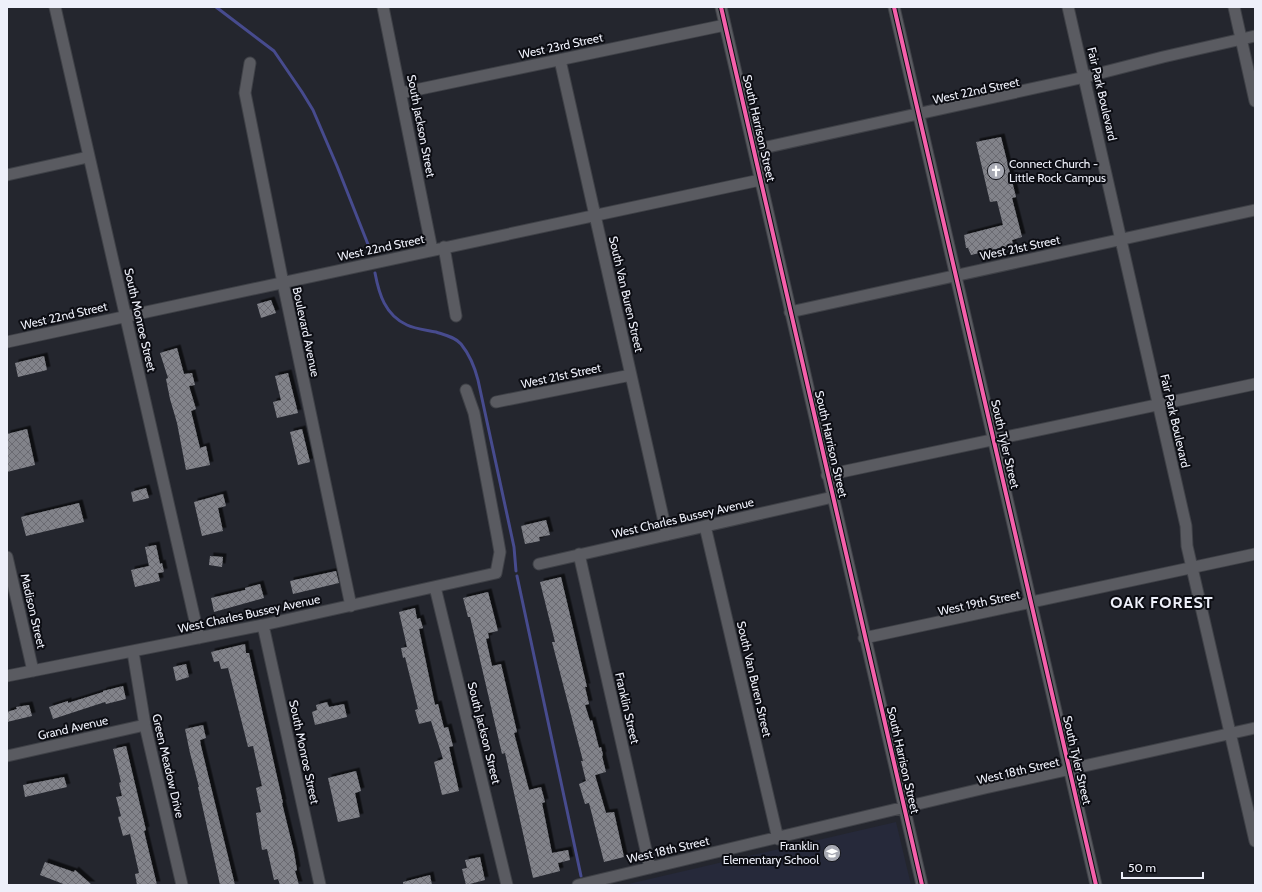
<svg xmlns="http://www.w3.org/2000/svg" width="1262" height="892" font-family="Cabin,sans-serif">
  <defs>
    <pattern id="building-cross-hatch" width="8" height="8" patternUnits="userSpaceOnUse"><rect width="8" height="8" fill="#82838a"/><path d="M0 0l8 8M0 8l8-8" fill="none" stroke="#6a6b71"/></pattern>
    <filter id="shadow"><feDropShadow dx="3.5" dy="-3.5" stdDeviation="0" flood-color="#0009"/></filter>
  </defs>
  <rect width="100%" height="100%" fill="#24262e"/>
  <path fill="#26293a" d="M896,822L911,885H624Z"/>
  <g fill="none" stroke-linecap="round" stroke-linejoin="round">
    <path stroke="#474b8e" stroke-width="3" d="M216,7L274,51L302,92L313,110L337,166L371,252
      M375,273C379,294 385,315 407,325C415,329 427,330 436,332C445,335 455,337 461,344C469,354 475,368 478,380L514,547L516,571
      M517,576L581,876"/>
  </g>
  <path fill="url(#building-cross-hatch)" filter="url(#shadow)" d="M1001,137L1016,197L1012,198L1022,237L1012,240L1013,245L971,255L968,248H966L964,235L1003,225L997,201L990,202L976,142Z
    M271,300L276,313L261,318L257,304Z
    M177,348L184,374L192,373L195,385L189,386L196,409L191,411L200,448L206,446L210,465L186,470L177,423L170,399L166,379L168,378L160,353Z
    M44,356L47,370L18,377L15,363Z
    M288,373L298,413L277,418L273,402L281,400L275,376Z
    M27,429L35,465L7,472V434Z
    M302,429L310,462L298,465L290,432Z
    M146,488L149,498L133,502L131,492Z
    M223,494L226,506L218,508L223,531L202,536L194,502Z
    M79,503L84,522L26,536L21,517Z
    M546,520L550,535L539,537L540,541L525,544L521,526Z
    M156,545L160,564L162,563L164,572L158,573L160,581L135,587L131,570L149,566L145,547Z
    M210,556L223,557L222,567L209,565Z
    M336,571L339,583L293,594L290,581Z
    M561,577L587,687H585L589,704L585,705L590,721L592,720L599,748L601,747L603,755L602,756L606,772L595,775L606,813L614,812L624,857L604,862L589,803L585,804L579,784L586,781L581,761H583L552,642H555L540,582Z
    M260,584L264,598L214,612L211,598L245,590V588Z
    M488,592L498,631L488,633L489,638L486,639L492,666L501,664L517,732L514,733L529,790L541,787L545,802L542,803L552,853L568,850L570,860L558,863L560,871L533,878L505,753L502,754L470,617H468L463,598Z
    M415,608L417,619L420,618L423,628L419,629L435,705L438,704L444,728L448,727L453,746L449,747L459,791L442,795L434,762L443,759L431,721L419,724L415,710L418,709L405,657L403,658L401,648L407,647L399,612Z
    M245,644L246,653H249L283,803H282L294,852L297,870L295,871L299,885H280L278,879L274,880L267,849L262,850L256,813L261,812L256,788L262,786L253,746L248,747L228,668L221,669L219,661L214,662L211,652Z
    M186,664L189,677L176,681L173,667Z
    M123,686L126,699L106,704L105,702L53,719L49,707L68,701V703L103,692V691Z
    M327,702L329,707L344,704L347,717L315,725L312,712L317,710L316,705Z
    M29,705L32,716L7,722V712L17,709L16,707Z
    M203,725L206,738L200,740L201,746L235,885H220L198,787H199L190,753L185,729Z
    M126,746L146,830L144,831L157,885H137L135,874L139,873L130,834L123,836L118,817L121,816L116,797L122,796L119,783L121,782L113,749Z
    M356,771L361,791L355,793L360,817L338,822L328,778Z
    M64,777L67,787L25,797L23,785Z
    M480,857L485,880L466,885L462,869L467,868L465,860Z
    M45,862L74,872L75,870L92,885H66L40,875Z
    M430,875L432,885H403V882Z"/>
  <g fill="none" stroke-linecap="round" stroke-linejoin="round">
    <defs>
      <path id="minor" d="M55,7L199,638
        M383,7L432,250
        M721,7L922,885
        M894,7L1096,885
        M1068,7L1186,526L1187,546L1255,841
        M1234,7L1255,101
        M560,60L667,535
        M250,63L245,93L283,283L351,606
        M401,93L725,25
        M754,150L1085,77L1163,57L1255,36
        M7,175L88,157
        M444,247L456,316
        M790,312L1255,210
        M7,342L760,180
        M496,402L631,375
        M827,475L1255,384
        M705,526L778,839
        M579,554L650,868
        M7,557L33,671
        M539,564L833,497
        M435,587L507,885
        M263,625L320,885
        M864,638L1255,554
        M133,652L145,725L182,885
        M7,676L263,625L496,573L500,552L497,535L474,413L466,390
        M7,756L145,725
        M578,885L985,788L1255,728"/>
    </defs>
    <use href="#minor" stroke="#3f4147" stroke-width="13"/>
    <use href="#minor" stroke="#5a5b61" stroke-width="11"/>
    <defs>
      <path id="cycleway" d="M721,7L922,885
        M894,7L1096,885"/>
    </defs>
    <use href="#cycleway" stroke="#0c0d13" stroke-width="6"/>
    <use href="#cycleway" stroke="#f560ab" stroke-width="4"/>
  </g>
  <defs>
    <symbol id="church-disc" viewBox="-11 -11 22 22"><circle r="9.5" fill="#a7a9b3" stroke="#0c0d13"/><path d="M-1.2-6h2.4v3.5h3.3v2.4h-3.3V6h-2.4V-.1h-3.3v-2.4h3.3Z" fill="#fff"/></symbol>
    <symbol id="school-disc" viewBox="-11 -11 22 22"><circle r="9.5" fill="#a7a9b3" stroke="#0c0d13"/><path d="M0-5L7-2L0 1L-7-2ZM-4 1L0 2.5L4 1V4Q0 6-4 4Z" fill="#fff"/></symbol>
  </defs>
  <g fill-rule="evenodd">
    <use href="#church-disc" x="986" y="161" width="20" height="20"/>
    <use href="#school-disc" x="822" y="843" width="20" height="20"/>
  </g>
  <g text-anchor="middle" stroke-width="4" stroke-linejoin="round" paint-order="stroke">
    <g font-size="12" fill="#eef0fa" stroke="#0c0d13">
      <text transform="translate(561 46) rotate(-12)" y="4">West 23rd Street</text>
      <text transform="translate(976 91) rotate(-12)" y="4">West 22nd Street</text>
      <text transform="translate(1102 94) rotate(77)" y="4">Fair Park Boulevard</text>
      <text transform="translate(421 126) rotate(79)" y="4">South Jackson Street</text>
      <text transform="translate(759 128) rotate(77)" y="4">South Harrison Street</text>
      <text transform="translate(381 248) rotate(-12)" y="4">West 22nd Street</text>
      <text transform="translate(1020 248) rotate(-12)" y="4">West 21st Street</text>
      <text transform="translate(626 294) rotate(77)" y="4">South Van Buren Street</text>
      <text transform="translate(64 316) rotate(-13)" y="4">West 22nd Street</text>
      <text transform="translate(140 320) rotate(77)" y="4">South Monroe Street</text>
      <text transform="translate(306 332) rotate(78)" y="4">Boulevard Avenue</text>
      <text transform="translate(561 376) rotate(-12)" y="4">West 21st Street</text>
      <text transform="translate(1175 421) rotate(77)" y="4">Fair Park Boulevard</text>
      <text transform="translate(831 444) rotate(77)" y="4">South Harrison Street</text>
      <text transform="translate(1005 444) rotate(77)" y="4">South Tyler Street</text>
      <text transform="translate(683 518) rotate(-13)" y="4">West Charles Bussey Avenue</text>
      <text transform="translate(979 603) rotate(-12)" y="4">West 19th Street</text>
      <text transform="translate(33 611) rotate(77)" y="4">Madison Street</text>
      <text transform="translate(249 614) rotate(-12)" y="4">West Charles Bussey Avenue</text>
      <text transform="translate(754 679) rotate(77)" y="4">South Van Buren Street</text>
      <text transform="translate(627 708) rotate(77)" y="4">Franklin Street</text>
      <text transform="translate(73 728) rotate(-13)" y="4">Grand Avenue</text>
      <text transform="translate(484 733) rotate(76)" y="4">South Jackson Street</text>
      <text transform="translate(304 752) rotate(78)" y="4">South Monroe Street</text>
      <text transform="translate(903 760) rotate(77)" y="4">South Harrison Street</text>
      <text transform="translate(1077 760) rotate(77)" y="4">South Tyler Street</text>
      <text transform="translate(168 766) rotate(77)" y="4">Green Meadow Drive</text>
      <text transform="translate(1018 771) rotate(-13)" y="4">West 18th Street</text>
      <text transform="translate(668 850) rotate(-13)" y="4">West 18th Street</text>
    </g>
    <g font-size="12" fill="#eef0fa" stroke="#0c0d13" text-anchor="start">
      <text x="1009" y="168">Connect Church -<tspan x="1009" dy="14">Little Rock Campus</tspan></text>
      <text x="819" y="850" text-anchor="end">Franklin<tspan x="819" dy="14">Elementary School</tspan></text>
    </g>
    <g font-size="16" font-weight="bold" letter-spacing="1" fill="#eef0fa" stroke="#0c0d13">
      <text x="1162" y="608">OAK FOREST</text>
    </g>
  </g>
  <rect width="1262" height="892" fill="none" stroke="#eef0fa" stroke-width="16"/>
  <path d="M1122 872v6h81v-6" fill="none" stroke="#eef0fa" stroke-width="2"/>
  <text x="1128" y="872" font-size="12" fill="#eef0fa" stroke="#0c0d13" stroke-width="3" paint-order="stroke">50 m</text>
</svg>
